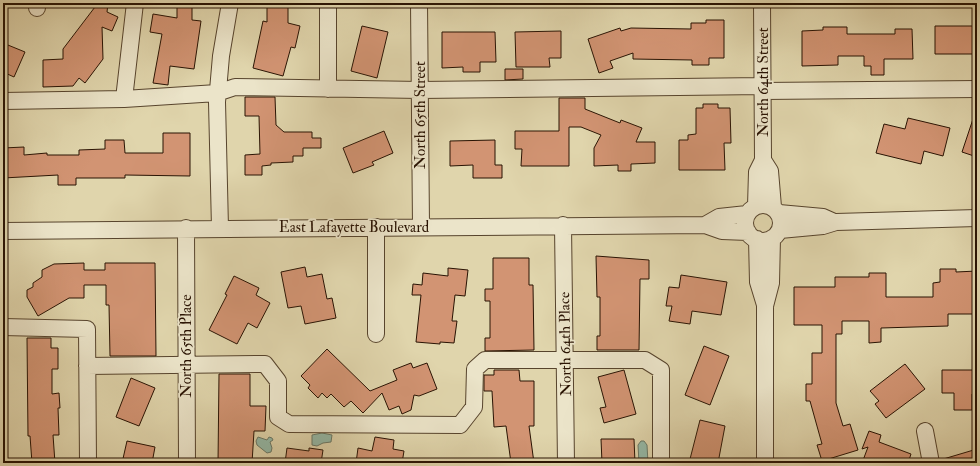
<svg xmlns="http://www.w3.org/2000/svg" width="980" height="466" font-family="'IM FELL Double Pica',serif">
  <rect width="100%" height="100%" fill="#e0d5ac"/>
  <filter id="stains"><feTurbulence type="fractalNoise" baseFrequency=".005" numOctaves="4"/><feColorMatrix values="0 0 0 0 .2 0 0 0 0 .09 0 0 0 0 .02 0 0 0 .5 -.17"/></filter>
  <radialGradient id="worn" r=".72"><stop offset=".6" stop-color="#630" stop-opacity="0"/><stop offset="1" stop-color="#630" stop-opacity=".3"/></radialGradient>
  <path fill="#94b9a7" stroke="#697765" d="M322,433L332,435L331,442L323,443L317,446L312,445V435Z
    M258,437L267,440L269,437L272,438L273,440L270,442L272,448L271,452L267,453L257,445L256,441Z
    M641,441H644L647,445L648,463H639L638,445Z"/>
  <path fill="#d29473" stroke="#291303" d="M98,3H108L107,12L118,17L112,31L102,27L103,59L85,83L79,78L73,86L43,87V60L63,59V49Z
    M177,3H192V20L201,21L194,69L170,66L168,85L153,83L162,34L150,32L153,14L177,18Z
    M267,3H288V23L300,26L295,48L291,47L283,76L253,68L263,21L267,22Z
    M706,20H724V58H709V65H692V60L633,59V53L610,61L613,68L599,73L588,39L620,28L621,31L631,28L691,29V23H706Z
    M362,26L388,32L377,78L351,71Z
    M935,26H977V54H935Z
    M823,27H847V34H895V29H912L913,59H884V75H871V66H864V56H838V65L802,66V31L823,30Z
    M561,31V58H549L550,67H516L515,32Z
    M442,32H495L496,62H480V72H463V67L442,68Z
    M3,43L25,52L14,77L3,72Z
    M505,69H523V79L505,80Z
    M245,97H275L276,125L284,132H312V138H321V148H303V156H293V162L271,163V165L262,166V175H245V155L260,154L259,116H245Z
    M559,98H585V109L620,123L621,120L642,128L636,142H655V163L631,164V171H618V165L594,166V148L601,135L581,127H569V166H521L522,149H515V131H559Z
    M703,104H718V108H730L731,143H724L725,170H679V140H688V135L696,134V108H703Z
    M975,113H977V157L962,152Z
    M908,118L950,128L943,156L924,151L921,164L876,153L884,124L905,129Z
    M384,131L393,153L372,162L374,165L353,173L343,148Z
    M163,133H190V176L125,175V178H76V185H58V175L3,178V148L24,147V155L47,153V155H79V150L105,149V140H124L125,153H163Z
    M495,140V165H502V178H473V165L450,166V141Z
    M596,256L649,260V279H640L639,350H597V336H600V297H597Z
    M493,258H529V285H533L534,350L485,351V338H490V301H485V289H493Z
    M84,263V270H105V263H155L156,356H110L109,305H106V285H84V298H69L38,316L27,297V290L33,287V283L42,277V270L54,264Z
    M305,267L307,277L322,274L327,299L332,298L336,318L305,324L301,306L288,308L281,272Z
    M448,268L468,270L465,296L455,295L452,321H457L454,343L440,342V344L416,342L421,295H412L413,284L422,285L423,273L448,276Z
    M940,269H956V272L977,271V314H948V326L881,328V342L869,343V321H842V334H836V403L843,426L850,424L858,450L822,461L817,445L822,444L810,401H806V384H812V353H822V325H794V287H835V277H869V273H886V297H933V283L940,282Z
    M681,275L727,282L721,315L692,311L690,324L669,321L672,306H666L669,287L679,288Z
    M234,276L259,288L256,295L270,303L257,328L248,323L237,344L209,330L227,295L225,294Z
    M27,338H51V348H58V369H52V394L59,393L60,408H58L59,435H53L55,463H32L30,436H28Z
    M704,346L729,356L710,405L685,395Z
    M327,349L370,391L397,380L393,370L411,363L413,368L427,363L437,389L419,396L414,395L411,410L402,414L399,406L389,410L382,393L363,413L351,401L344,407L331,394L327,398L322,393L318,398L308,388L310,385L301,376Z
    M905,364L925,389L886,418L875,404L879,401L870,391Z
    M494,370H519L520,381H534V426H529L534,463H511L506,426L494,427L492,391H484V375H494Z
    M624,370L636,414L604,423L600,408L606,407L598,377Z
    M942,370H977V394H972V410H954V393H942Z
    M219,374H250V406H266L265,431H254L252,463H218Z
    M131,378L155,388L139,426L116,417Z
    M700,420L725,426L718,463H689Z
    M869,431L881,435L879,442L911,454L908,463H862L868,447L862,449Z
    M375,437L394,440L393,449L404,451L402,463H356L358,448L372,451Z
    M601,439H634L635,463H602Z
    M127,441L155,447L152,463H122Z
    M287,448L309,451V448L323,450L321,463H285Z
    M977,449V463H940V460Z"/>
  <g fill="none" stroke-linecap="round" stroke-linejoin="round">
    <defs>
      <path id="minor" d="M37,3V8
        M328,3V89
        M419,3L421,226
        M763,91L977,89
        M124,99L135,3
        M3,101L124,99L217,93L235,87L420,90L763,86
        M763,160L770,171L773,207
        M745 223a18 18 0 1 1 36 0a18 18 0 1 1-36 0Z
        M756,206L757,172L763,160L762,3
        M779,213L823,217L832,221
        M563,225L566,463
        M705,225L719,217L747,214
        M376,227V334
        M186,228L187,463
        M220,228L217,102L221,56L230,3
        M780,230L823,226L836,222L977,218
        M3,231L705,225L722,231L748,232
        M757,239L758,282L765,305
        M3,327L87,329L88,463
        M87,366L265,364L278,381V417L289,424L460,425L474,407L475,369L485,360H645L661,370V463
        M925,431L931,463
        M765,463V306L771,283L772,238"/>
    </defs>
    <use href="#minor" stroke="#57442d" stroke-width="18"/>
    <use href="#minor" stroke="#ebe4c9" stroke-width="16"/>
  </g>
  <g text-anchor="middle" stroke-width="3.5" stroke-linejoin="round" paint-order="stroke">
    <g font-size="15" fill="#291303" stroke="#ebe4c9">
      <text transform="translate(763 82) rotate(-90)" y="5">North 64th Street</text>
      <text transform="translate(420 115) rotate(-90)" y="5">North 65th Street</text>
      <text x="354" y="232">East Lafayette Boulevard</text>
      <text transform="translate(565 344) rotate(-91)" y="5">North 64th Place</text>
      <text transform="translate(186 346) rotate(-90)" y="5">North 65th Place</text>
    </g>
  </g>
  <rect width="980" height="466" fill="none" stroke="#e0d5ac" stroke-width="16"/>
  <rect x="4" y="4" width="972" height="458" fill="none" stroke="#291303" stroke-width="2"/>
  <rect x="8" y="8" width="964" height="450" fill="none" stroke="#291303"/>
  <rect width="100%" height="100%" filter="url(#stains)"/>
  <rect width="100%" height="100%" fill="url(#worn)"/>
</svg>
